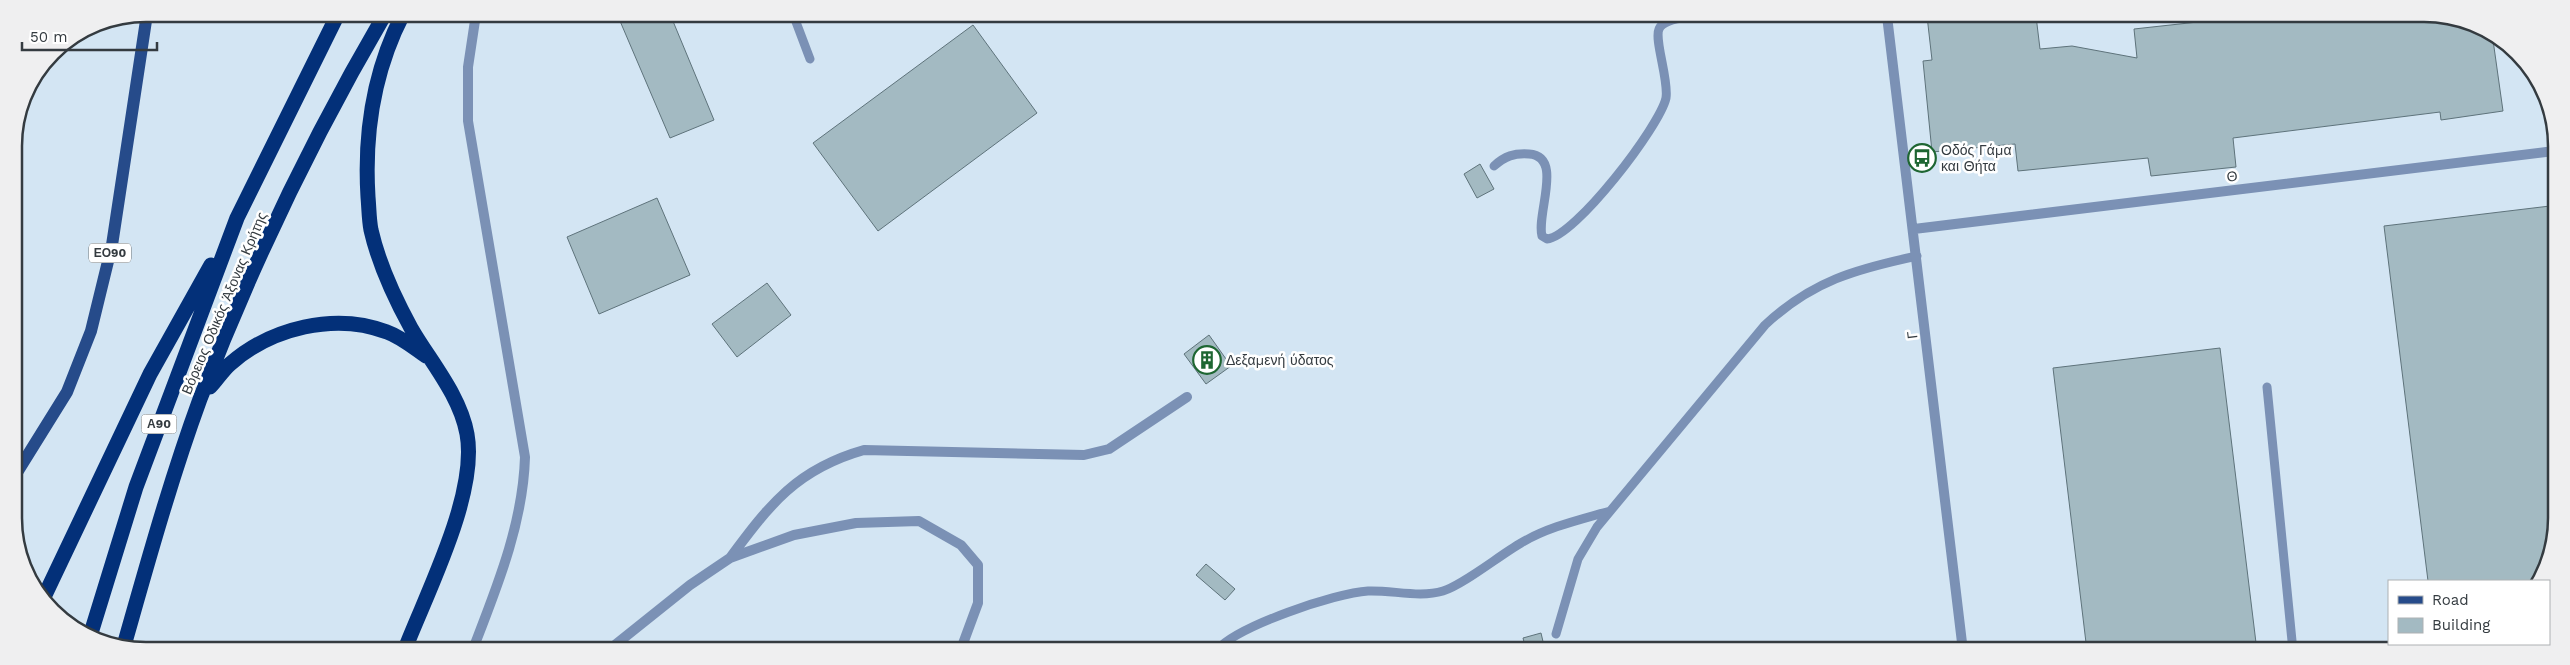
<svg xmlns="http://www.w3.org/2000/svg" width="2570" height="665" font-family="'Work Sans',sans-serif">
  <rect width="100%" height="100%" fill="#d3e5f3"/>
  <path fill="#a3bac2" stroke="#5e737b" d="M617,14H670L714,120L670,138Z
    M1927,16H2036L2040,49L2072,46L2137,58L2134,29L2225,19L2224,16H2450L2493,40L2503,111L2441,120L2440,112L2233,138L2236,167L2151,176L2148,158L2018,171L2015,144L1932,152L1923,61L1932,60Z
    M973,25L1037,113L878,231L813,143Z
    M1480,164L1494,189L1477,198L1464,174Z
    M657,198L690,275L599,314L567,237Z
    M2550,206L2554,234V545L2540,581H2428L2384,226Z
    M767,283L791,315L737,357L712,324Z
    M1209,335L1231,366L1206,384L1184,354Z
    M2220,348L2257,651H2087L2053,368Z
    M1206,564L1235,589L1225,600L1196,575Z
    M1541,633L1545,650H1526L1523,638Z"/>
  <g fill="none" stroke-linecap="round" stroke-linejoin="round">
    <path stroke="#7b91b5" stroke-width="9" d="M793,14L810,59
      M1494,166C1505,156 1514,153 1529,154C1564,156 1536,214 1542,236L1547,239C1575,237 1660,126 1666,98C1669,80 1654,40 1659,29C1663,19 1683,18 1693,16
      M2267,387L2293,651
      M1556,634L1578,559L1597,527L1765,325C1812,281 1856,269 1917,256
      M1217,650C1238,626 1335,593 1368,591C1392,590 1420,598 1443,591C1463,585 1500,555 1521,543C1548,527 1579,520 1610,511"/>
    <path stroke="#7b91b5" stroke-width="10" d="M1887,16L1963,651
      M1914,229L2554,151
      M730,558C770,504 797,469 864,450L1084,455L1109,449L1187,397
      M473,649C497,587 523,524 525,457L468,121V67L476,14
      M610,649L690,585L730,558L794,535L856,523L919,521L961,545L978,565V603L961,649"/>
    <path stroke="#264b8a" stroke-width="12" d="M16,474L67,392L91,331L112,245L147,14"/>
    <path stroke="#033079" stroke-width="15" d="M403,14C373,72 364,132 368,197C369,208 369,220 371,230C379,265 394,297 411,328C430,361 460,395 467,434C478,494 427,592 405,649
      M210,387C217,380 222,371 230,364C271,328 335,312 387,332C401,337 414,348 426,356
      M44,597L150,374L211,265
      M91,633L136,487L237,218L338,14
      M123,649C147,565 170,481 200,399C251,266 313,137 385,14"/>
  </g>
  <defs>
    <symbol id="bus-ring" viewBox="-11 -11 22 22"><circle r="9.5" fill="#fff" stroke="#1e6632" stroke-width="1.5"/><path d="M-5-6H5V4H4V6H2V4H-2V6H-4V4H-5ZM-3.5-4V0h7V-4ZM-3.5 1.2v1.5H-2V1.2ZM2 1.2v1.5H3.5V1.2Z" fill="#1e6632"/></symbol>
    <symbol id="building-ring" viewBox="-11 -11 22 22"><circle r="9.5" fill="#fff" stroke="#1e6632" stroke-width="1.5"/><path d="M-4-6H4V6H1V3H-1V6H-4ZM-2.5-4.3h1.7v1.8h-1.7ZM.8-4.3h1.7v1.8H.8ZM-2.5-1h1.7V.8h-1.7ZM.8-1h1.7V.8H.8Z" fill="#1e6632"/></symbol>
  </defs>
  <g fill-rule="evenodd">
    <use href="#bus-ring" x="1906" y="142" width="32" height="32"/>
    <use href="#building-ring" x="1191" y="344" width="32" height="32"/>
  </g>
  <g text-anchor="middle" stroke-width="5" stroke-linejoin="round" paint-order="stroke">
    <g fill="#fff" stroke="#717679" stroke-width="1">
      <rect x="89" y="243.5" width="42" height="19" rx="4"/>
      <rect x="141.5" y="414.5" width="35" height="19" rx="4"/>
    </g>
    <g font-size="12" font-weight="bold" fill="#343b40">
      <text x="110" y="257">ΕΟ90</text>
      <text x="159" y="428">Α90</text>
    </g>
    <g font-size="14" fill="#343b40" stroke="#fff" text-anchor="start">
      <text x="1941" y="155">Οδός Γάμα<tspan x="1941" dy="16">και Θήτα</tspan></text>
      <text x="1226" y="365">Δεξαμενή ύδατος</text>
    </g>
    <g font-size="14" fill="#343b40" stroke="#fff">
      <text transform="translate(2232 176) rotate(-7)" y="5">Θ</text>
      <text transform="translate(224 303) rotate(-67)" y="5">Βόρειος Οδικός Άξονας Κρήτης</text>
      <text transform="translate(1912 335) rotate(-97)" y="5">Γ</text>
    </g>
  </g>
  <path d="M0 0H2570V665H0ZM146 22H2424A124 124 0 0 1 2548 146V518A124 124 0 0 1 2424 642H146A124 124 0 0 1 22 518V146A124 124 0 0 1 146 22Z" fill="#efeff0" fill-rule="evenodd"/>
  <path fill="none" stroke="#343b40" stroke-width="2.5" d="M146 22H2424A124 124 0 0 1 2548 146V518A124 124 0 0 1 2424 642H146A124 124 0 0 1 22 518V146A124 124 0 0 1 146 22Z"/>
  <rect x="2388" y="580" width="162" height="65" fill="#ffffff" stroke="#aeb1b3"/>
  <rect x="2398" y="596" width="25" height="8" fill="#264b8a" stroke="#aeb1b3"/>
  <text x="2432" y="605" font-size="15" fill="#343b40">Road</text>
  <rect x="2398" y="618" width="25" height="15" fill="#a3bac2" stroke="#aeb1b3"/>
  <text x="2432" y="630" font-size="15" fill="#343b40">Building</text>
  <path d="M22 42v8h135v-8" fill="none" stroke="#343b40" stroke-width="2.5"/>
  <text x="30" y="42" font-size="15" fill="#343b40" stroke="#ffffff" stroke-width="4" paint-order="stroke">50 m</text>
</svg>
